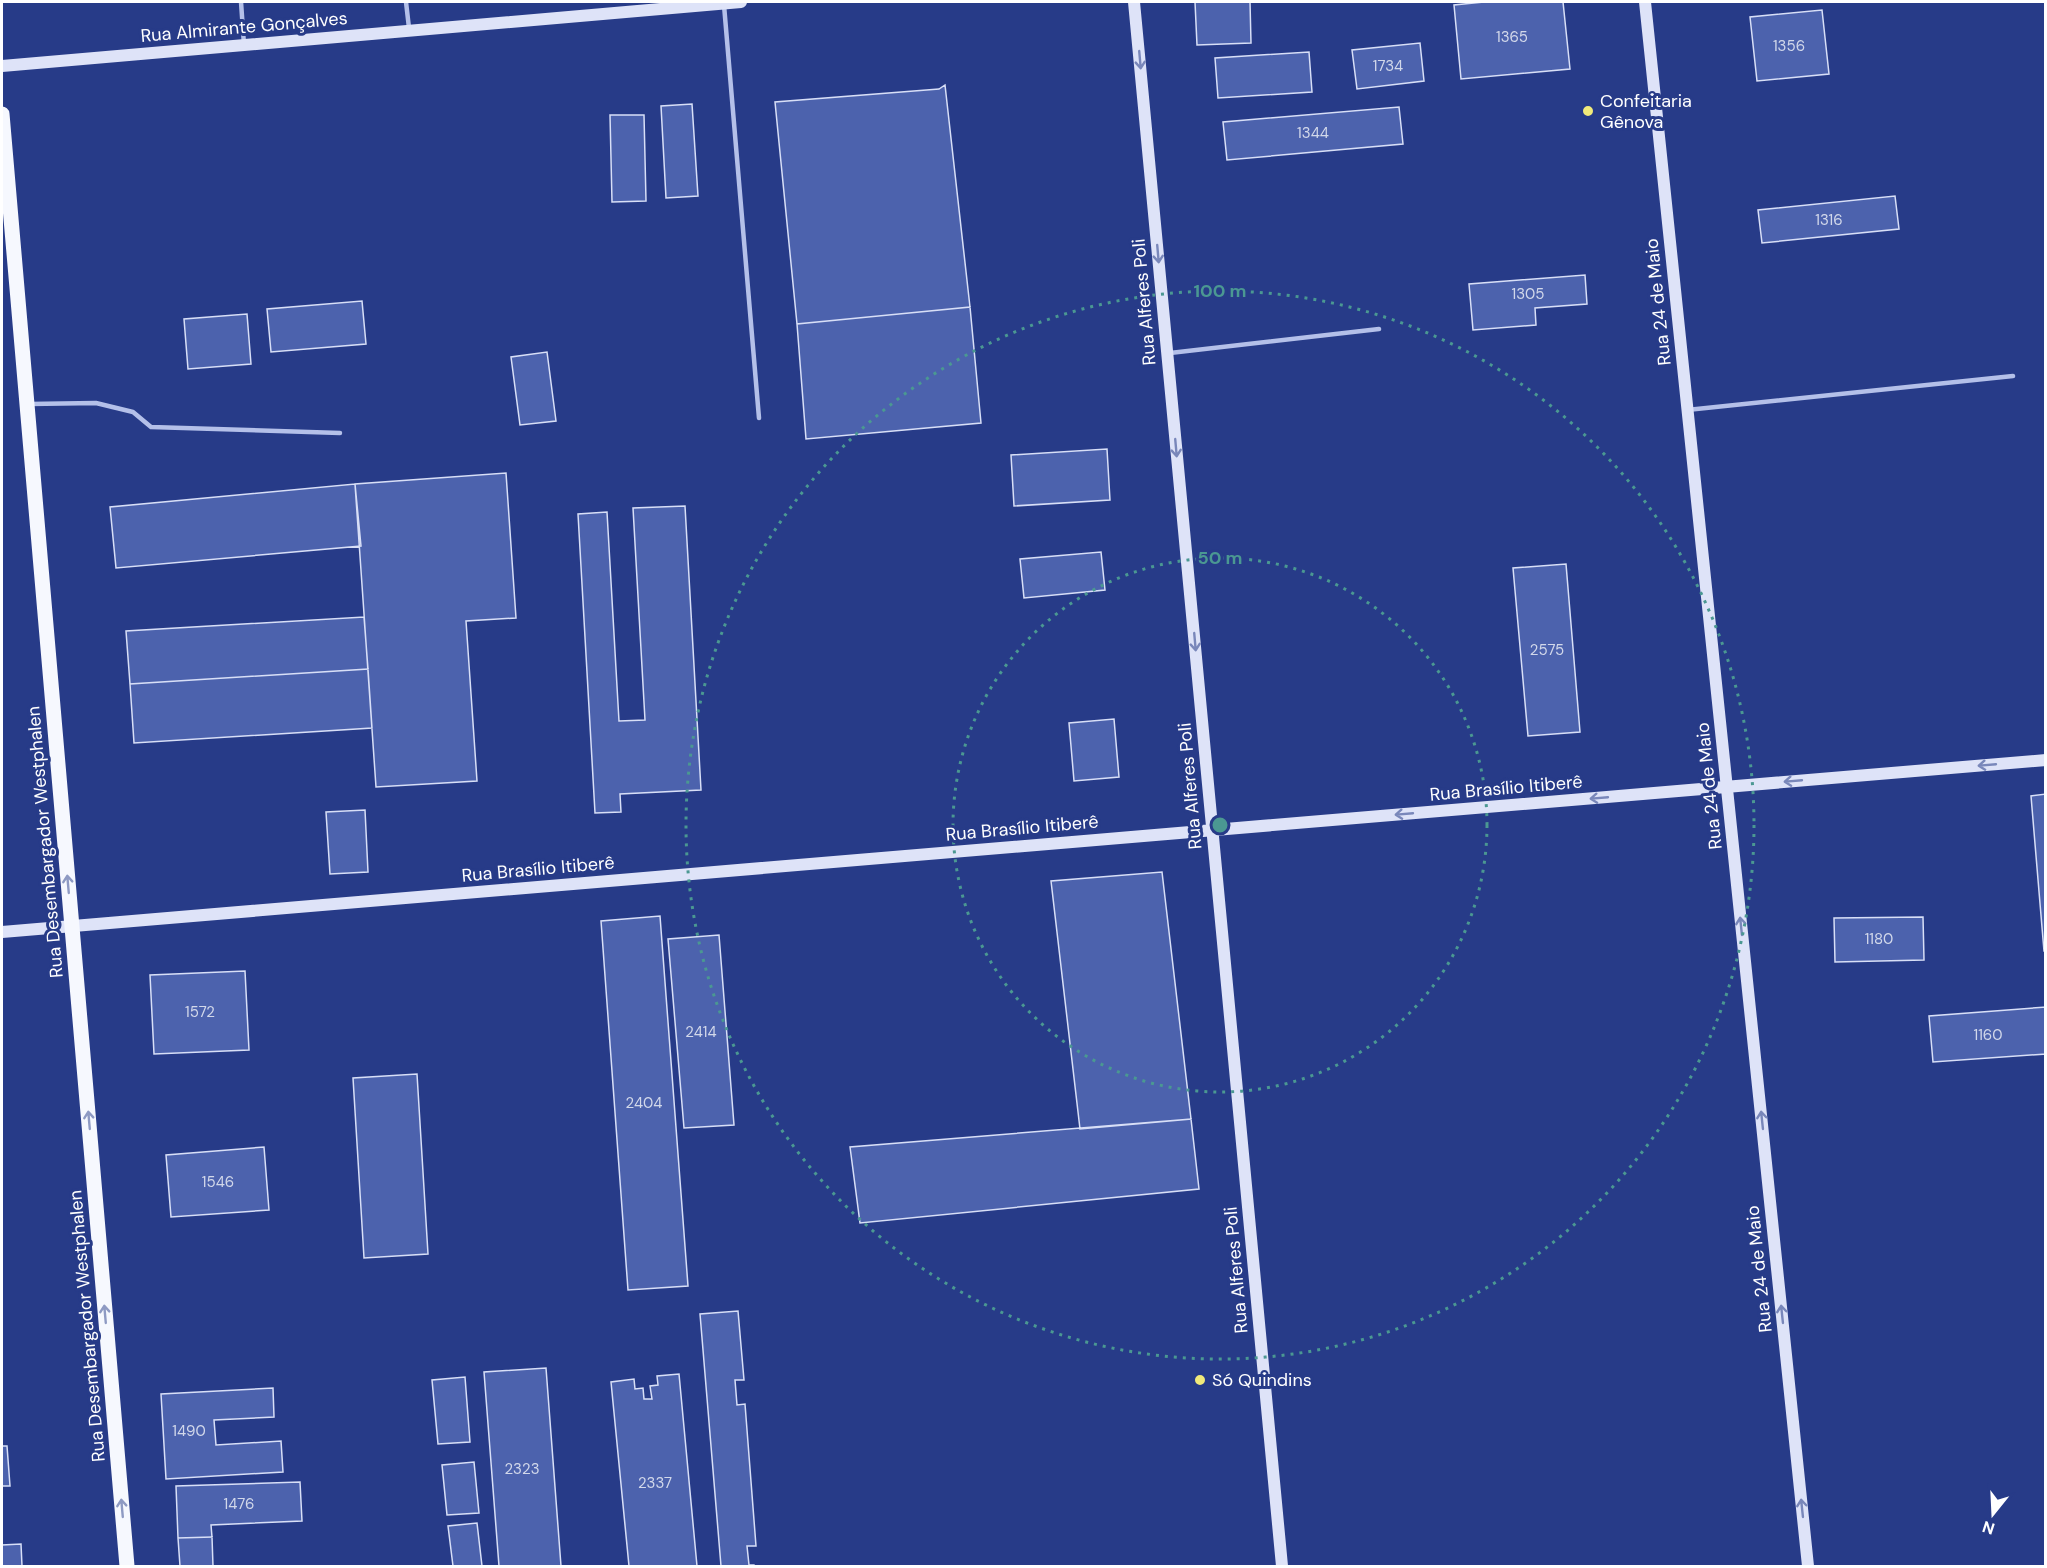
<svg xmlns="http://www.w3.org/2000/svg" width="2047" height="1568" font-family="'DM Sans',sans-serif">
  <rect width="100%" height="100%" fill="#273b88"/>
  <path fill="#4c62ad" stroke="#d8dff7" stroke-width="1.5" d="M1195,2H1250L1251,43L1197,45Z
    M1484,2H1563L1570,69L1461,79L1454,5Z
    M1822,10L1829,74L1757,81L1750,17Z
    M1420,43L1424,81L1357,89L1352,50Z
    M1309,52L1312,92L1218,98L1215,58Z
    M945,85L970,307L797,324L775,102L939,89Z
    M692,104L698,196L666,198L661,106Z
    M1399,107L1403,144L1227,160L1223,122Z
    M610,115H644L646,201L612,202Z
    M1895,196L1899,229L1762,243L1758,210Z
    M1585,275L1587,304L1535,308L1536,325L1473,330L1469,284Z
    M362,301L366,344L271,352L267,309Z
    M970,307L981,423L806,439L797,324Z
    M247,314L251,364L188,369L184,319Z
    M547,352L556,421L520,425L511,357Z
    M1107,449L1110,500L1014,506L1011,455Z
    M506,473L516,618L466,621L477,781L376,787L355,484Z
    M355,484L361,546L116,568L110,507Z
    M685,506L701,790L620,794L621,812L595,813L578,514L607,512L619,721L645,720L633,508Z
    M1101,552L1105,590L1024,598L1020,559Z
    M1566,564L1580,732L1528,736L1513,568Z
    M364,617L368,669L130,684L126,631Z
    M368,669L372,728L134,743L130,684Z
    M1114,719L1119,777L1074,781L1069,723Z
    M2046,794V951H2044L2031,796Z
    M365,810L368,872L330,874L326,812Z
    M1162,872L1191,1119L1080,1129L1051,881Z
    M660,916L688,1286L628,1290L601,921Z
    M1923,917L1924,960L1835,962L1834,918Z
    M719,935L734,1125L684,1128L668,939Z
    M245,971L249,1050L154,1054L150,975Z
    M2046,1007V1054L1933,1062L1929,1016Z
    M417,1074L428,1254L364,1258L353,1078Z
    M1191,1119L1199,1189L860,1223L850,1147Z
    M264,1147L269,1210L171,1217L166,1155Z
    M738,1311L744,1380H735L737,1405L745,1404L756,1546H747L749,1565H754L755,1566H721L700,1314Z
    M546,1368L561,1566H499L484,1372Z
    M679,1374L697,1566H629L611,1382L634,1379L635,1389L643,1388L644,1399H652L650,1386L658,1385L657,1376Z
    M465,1377L470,1442L438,1444L432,1380Z
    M273,1388L274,1417L214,1420L216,1445L281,1441L283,1472L166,1479L161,1394Z
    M2,1446H7L10,1486H2Z
    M474,1462L479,1513L447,1515L442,1465Z
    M300,1482L302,1521L211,1525L212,1537L178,1538L176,1486Z
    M477,1523L482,1566H453L448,1526Z
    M212,1537L213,1566H180L178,1538Z
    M21,1544L22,1566H2V1545Z"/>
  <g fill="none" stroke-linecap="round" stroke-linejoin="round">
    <path stroke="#b4c0e9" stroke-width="4.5" d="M241,2L244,45
      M406,2L409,28
      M724,5L759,418
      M1170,353L1379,329
      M29,404L96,403L133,412L151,427L340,433
      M1687,410L2013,376"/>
    <path stroke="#dee3f8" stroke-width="12" d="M1134,2L1282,1566
      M1645,2L1808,1566
      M2,66L741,2
      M2,932L2046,760"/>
    <path stroke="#f6f8fe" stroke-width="15" d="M2,114L127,1566"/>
  </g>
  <defs><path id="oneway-shaft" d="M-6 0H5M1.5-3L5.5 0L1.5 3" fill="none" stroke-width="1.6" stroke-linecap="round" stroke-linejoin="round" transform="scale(1.5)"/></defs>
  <g stroke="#7987ba">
    <use href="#oneway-shaft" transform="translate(1140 60) rotate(85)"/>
    <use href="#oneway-shaft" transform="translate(1158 254) rotate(85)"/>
    <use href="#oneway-shaft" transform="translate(1176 448) rotate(85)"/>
    <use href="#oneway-shaft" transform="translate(1195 642) rotate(85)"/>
    <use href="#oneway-shaft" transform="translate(1987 765) rotate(175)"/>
    <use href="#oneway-shaft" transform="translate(1793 781) rotate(175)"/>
    <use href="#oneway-shaft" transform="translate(1599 798) rotate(175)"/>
    <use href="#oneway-shaft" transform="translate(1404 814) rotate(175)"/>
    <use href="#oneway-shaft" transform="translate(1741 926) rotate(-96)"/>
    <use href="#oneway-shaft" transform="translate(1762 1120) rotate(-96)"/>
    <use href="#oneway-shaft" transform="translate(1782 1314) rotate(-96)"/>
    <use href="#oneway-shaft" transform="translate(1802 1508) rotate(-96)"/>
  </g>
  <g stroke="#8e9ac3">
    <use href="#oneway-shaft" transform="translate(68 884) rotate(-95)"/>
    <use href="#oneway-shaft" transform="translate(89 1120) rotate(-95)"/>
    <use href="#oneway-shaft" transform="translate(105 1314) rotate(-95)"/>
    <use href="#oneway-shaft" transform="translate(122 1508) rotate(-95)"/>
  </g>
  <g fill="none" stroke="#4b9892" stroke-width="3" stroke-dasharray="3 6">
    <circle cx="1220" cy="825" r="267"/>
    <circle cx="1220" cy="825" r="534"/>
  </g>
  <g fill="#f1ea7a" stroke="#273b88" stroke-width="2">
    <circle cx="1588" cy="111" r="6"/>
    <circle cx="1200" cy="1380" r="6"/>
  </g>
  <g text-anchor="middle" stroke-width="6" stroke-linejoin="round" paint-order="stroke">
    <g font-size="15" fill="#d2d8ea">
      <text x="1512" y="42">1365</text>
      <text x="1789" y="51">1356</text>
      <text x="1388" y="71">1734</text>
      <text x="1313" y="138">1344</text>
      <text x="1829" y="225">1316</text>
      <text x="1528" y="299">1305</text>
      <text x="1547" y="655">2575</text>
      <text x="1879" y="944">1180</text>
      <text x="200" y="1017">1572</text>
      <text x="701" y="1037">2414</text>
      <text x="1988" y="1040">1160</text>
      <text x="644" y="1108">2404</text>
      <text x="218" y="1187">1546</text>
      <text x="189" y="1436">1490</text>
      <text x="522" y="1474">2323</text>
      <text x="655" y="1488">2337</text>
      <text x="239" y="1509">1476</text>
    </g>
    <g font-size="18" fill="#fff" stroke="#273b88">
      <text transform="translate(244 27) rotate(-5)" y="6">Rua Almirante Gonçalves</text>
      <text transform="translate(1144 302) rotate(-95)" y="6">Rua Alferes Poli</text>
      <text transform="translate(1658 302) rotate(-96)" y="6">Rua 24 de Maio</text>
      <text transform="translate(1190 786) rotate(-95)" y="6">Rua Alferes Poli</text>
      <text transform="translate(1709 786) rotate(-96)" y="6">Rua 24 de Maio</text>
      <text transform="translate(1506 788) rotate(-5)" y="6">Rua Brasílio Itiberê</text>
      <text transform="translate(1022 828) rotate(-5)" y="6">Rua Brasílio Itiberê</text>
      <text transform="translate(45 842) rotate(-95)" y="6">Rua Desembargador Westphalen</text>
      <text transform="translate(538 869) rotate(-5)" y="6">Rua Brasílio Itiberê</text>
      <text transform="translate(1759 1269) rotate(-96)" y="6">Rua 24 de Maio</text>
      <text transform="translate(1236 1270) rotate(-95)" y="6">Rua Alferes Poli</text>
      <text transform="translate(87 1326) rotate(-95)" y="6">Rua Desembargador Westphalen</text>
    </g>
    <g font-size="18" fill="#fff" stroke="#273b88" text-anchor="start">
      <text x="1600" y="107">Confeitaria<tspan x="1600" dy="21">Gênova</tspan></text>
      <text x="1212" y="1386">Só Quindins</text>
    </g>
  </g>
  <circle cx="1220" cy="825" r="9" fill="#4b9892" stroke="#273b88" stroke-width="3"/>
  <g font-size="18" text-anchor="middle" font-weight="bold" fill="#4b9892" stroke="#273b88" stroke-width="6" stroke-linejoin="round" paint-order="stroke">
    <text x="1220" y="297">100 m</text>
    <text x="1220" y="564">50 m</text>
  </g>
  <rect width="2047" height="1568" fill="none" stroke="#ffffff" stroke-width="6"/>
  <g transform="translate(1993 1514) rotate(198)" stroke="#273b88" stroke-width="4.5" paint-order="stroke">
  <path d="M0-4.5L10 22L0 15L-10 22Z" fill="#ffffff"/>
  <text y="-9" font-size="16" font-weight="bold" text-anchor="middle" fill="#ffffff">N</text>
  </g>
</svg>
